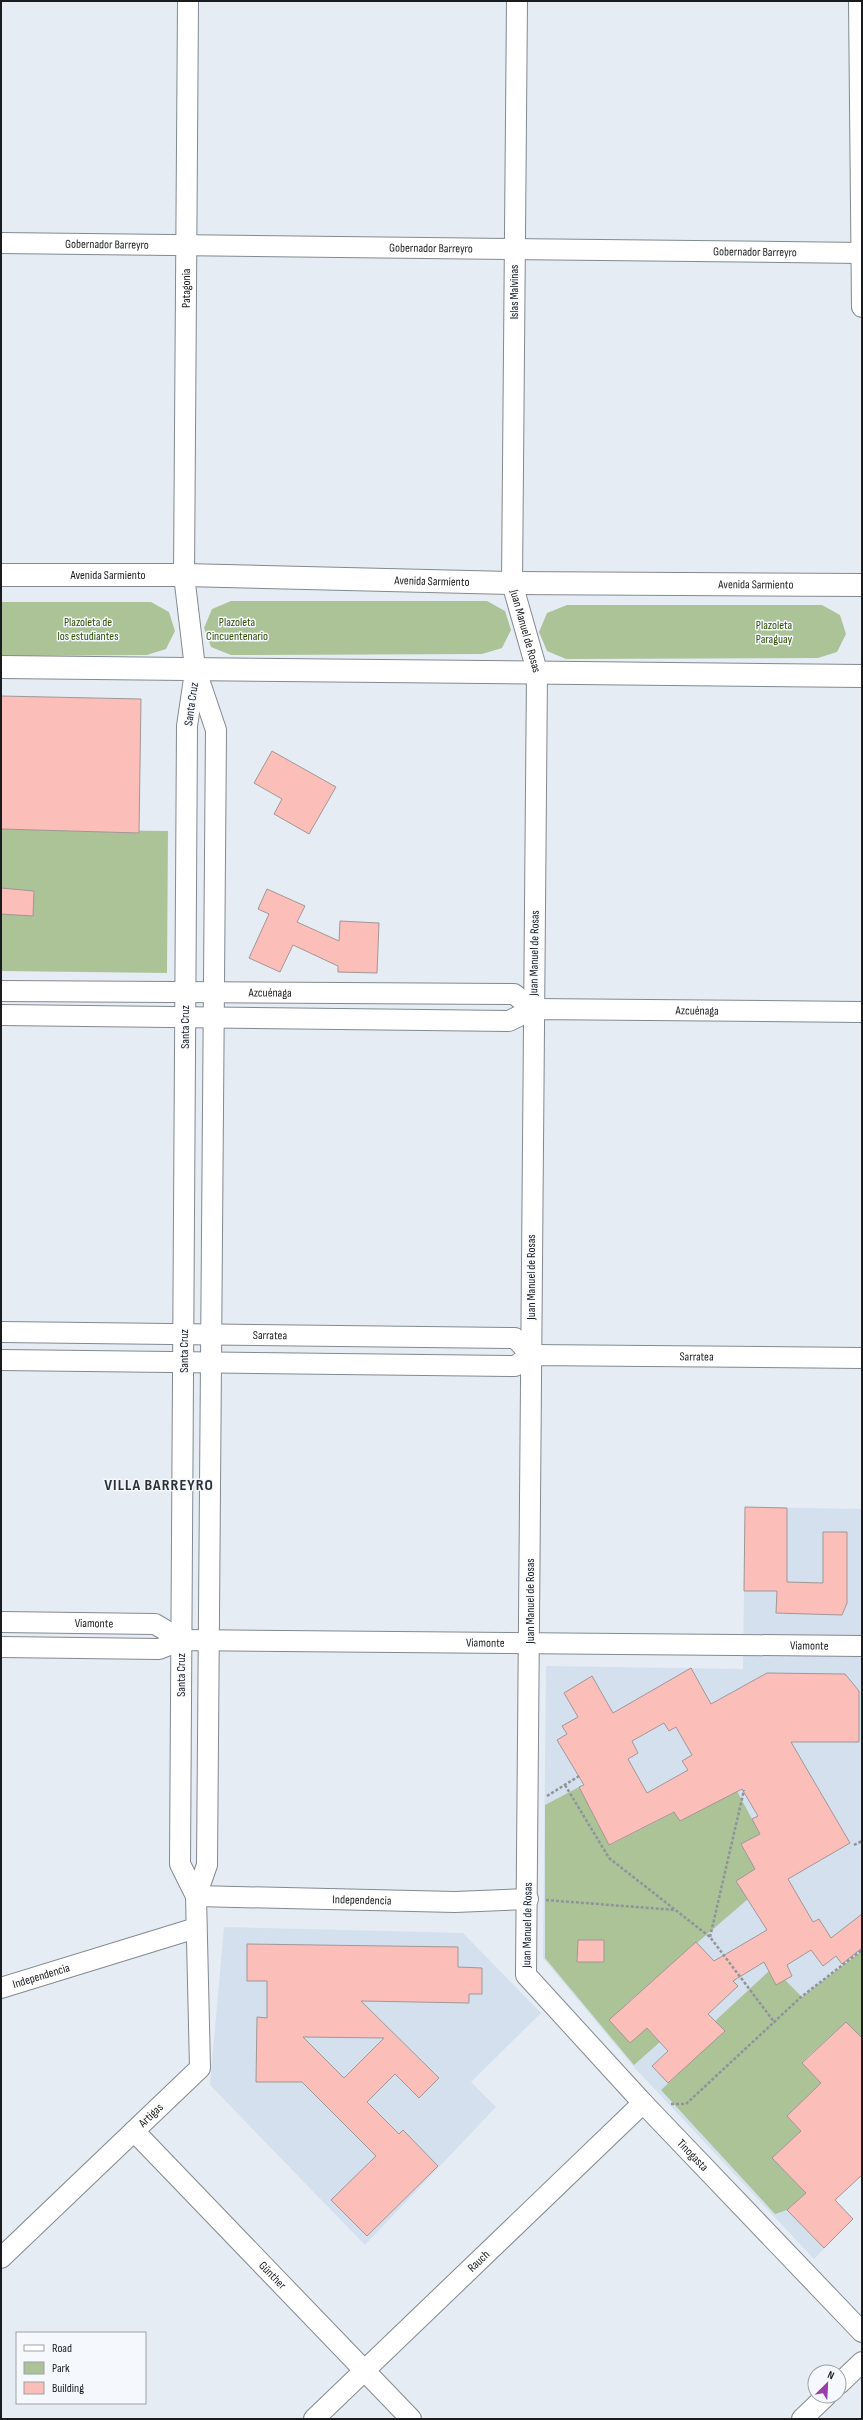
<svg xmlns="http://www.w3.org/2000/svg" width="863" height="2420" font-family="'Sofia Sans Condensed',sans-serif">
  <rect width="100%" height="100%" fill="#e6ecf4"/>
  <path fill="#d4e0ed" d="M745,1507L862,1509V2175L829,2194L853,2219L814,2259L633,2066L543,1958L546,1666L743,1669Z
    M224,1927L463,1933L541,2013L471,2082L496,2107L365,2245L210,2085Z"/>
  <path fill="#acc398" d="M231,601H487L505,611L511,630L502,648L482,654L231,655L211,647L204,628L212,609Z
    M1,602H151L169,612L175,631L166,649L147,655L1,656Z
    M567,605H822L840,615L846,634L837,652L818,658L566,659L547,651L539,632L547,613Z
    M1,829L168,831L167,973L1,971Z
    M579,1787L610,1845L675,1812L680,1821L737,1791L760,1834L741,1844L755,1869L748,1899L626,2004L660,2042L634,2065L545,1958V1805Z
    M862,1951V2038L846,2022L802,2062L822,2084L787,2116L801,2131L772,2158L806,2193L787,2210L775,2214L661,2090L724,2031L715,2021L769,1971L776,1984L785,1980L802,1997Z"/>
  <path fill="#fcbeb8" stroke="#a19796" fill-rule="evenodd" d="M1,696L141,699L139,833L1,829Z
    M272,751L336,787L309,834L274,814L282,799L254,783Z
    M1,888L34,891L33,916L1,914Z
    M267,889L305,906L297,922L339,941L340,921L379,923L377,973L338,972V966L293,945L280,972L249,958L269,914L258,909Z
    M745,1507L787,1508V1582L823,1583V1532H847V1603L842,1615L776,1613L777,1591H744Z
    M691,1668L711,1704L767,1673L845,1674L859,1691V1742H791L850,1843L788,1879L813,1922L819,1919L831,1938L862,1914V1948L842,1964L836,1956L823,1966L811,1950L787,1965L792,1976L776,1985L764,1962L733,1981L738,1986L708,2014L725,2031L668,2083L652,2066L668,2051L647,2028L630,2043L609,2020L696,1942L714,1961L767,1930L736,1881L755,1869L741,1844L760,1834L752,1819L758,1816L742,1789L680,1821L674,1812L609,1845L579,1787L584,1785L557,1740L567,1734L562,1726L578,1717L564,1693L592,1676L613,1713ZM664,1723L669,1731L676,1727L692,1755L682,1761L688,1770L647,1793L628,1759L638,1753L632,1741Z
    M578,1940H604V1962H577Z
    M247,1944L458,1947V1967L482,1968V1994H469V2003L361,2001L439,2078L419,2098L395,2074L367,2102L399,2134L403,2130L438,2166L367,2236L331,2200L376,2156L302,2082H256L257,2017L267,2018V1981H247ZM303,2037L384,2038L344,2078Z
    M846,2022L862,2038V2175L835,2200L853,2219L824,2248L787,2210L806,2193L772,2158L801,2131L787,2116L821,2083L802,2063Z"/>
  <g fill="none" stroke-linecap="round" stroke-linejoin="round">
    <defs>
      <g id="minor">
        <path id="s1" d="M517,1L512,583L537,671L526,1975L643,2103L862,2332"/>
        <path d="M859,1L862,307"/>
        <path id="s2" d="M1,243L862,253"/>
        <path d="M195,672L187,726L180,1864L196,1896"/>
        <path id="s3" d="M1,991L514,994L533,1009"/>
        <path id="s4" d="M1,1015L509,1021L533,1009L862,1012"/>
        <path id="s5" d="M1,1332L515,1338L531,1355"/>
        <path id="s6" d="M1,1360L515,1366L531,1355L862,1358"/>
        <path id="s7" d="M1,1622L155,1624L182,1640"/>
        <path id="s8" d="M1,1647L159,1649L182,1640L862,1646"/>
        <path id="s9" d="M196,1896L455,1902L528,1899"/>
        <path id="s10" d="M1,1988L196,1928"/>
        <path id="s11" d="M134,2131L411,2419"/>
        <path id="s12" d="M1,2258L200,2068L196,1896L207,1865L216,730L195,668L184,575L188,1"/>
        <path d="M839,2384L862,2362"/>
        <path id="s13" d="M314,2419L643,2103"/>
        <path d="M802,2419L826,2396"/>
      </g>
      <g id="primary">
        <path id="s14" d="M1,575H184L512,583L862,585"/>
        <path d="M1,667L862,676"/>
      </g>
    </defs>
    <use href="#minor" stroke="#838990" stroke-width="22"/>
    <use href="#primary" stroke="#838990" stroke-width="24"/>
    <path stroke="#90949a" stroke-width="2.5" stroke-dasharray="3 2" stroke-linecap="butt" d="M565,1785L609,1858L710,1937L775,2023
      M547,1796L579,1776
      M854,1845L862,1841
      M546,1900L675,1910
      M710,1937L744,1790
      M671,2104H686L801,1997L862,1950"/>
    <use href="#minor" stroke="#fff" stroke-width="20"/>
    <use href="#primary" stroke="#fff" stroke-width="22"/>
  </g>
  <g text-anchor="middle" stroke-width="3" stroke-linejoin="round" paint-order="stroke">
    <g font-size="12" fill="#191b1e" stroke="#f5f9fe">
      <text dy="4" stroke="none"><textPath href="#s2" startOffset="106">Gobernador Barreyro</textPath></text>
      <text dy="4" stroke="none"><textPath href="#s2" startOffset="430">Gobernador Barreyro</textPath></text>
      <text dy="4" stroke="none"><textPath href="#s2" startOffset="754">Gobernador Barreyro</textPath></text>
      <text dy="4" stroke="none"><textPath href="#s12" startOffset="2061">Patagonia</textPath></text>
      <text transform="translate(514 292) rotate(-90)" y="4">Islas Malvinas</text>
      <text dy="4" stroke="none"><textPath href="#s14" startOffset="107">Avenida Sarmiento</textPath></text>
      <text dy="4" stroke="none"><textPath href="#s14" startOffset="431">Avenida Sarmiento</textPath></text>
      <text dy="4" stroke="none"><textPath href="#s14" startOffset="755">Avenida Sarmiento</textPath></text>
      <text dy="4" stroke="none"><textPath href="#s1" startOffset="632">Juan Manuel de Rosas</textPath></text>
      <text transform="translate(191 704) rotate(-82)" y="4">Santa Cruz</text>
      <text transform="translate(534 953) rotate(-89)" y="4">Juan Manuel de Rosas</text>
      <text dy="4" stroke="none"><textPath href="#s3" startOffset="269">Azcuénaga</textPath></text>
      <text dy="4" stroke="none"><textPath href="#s4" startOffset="699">Azcuénaga</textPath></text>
      <text transform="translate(185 1027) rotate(-90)" y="4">Santa Cruz</text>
      <text transform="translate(531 1277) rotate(-90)" y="4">Juan Manuel de Rosas</text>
      <text dy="4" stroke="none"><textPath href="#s5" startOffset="269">Sarratea</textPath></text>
      <text transform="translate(184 1351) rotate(-90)" y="4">Santa Cruz</text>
      <text dy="4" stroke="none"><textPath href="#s6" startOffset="699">Sarratea</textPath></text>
      <text transform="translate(530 1601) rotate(-90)" y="4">Juan Manuel de Rosas</text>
      <text dy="4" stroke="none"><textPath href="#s7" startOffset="93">Viamonte</textPath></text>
      <text dy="4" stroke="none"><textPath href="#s8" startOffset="486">Viamonte</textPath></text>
      <text dy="4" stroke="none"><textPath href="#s8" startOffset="810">Viamonte</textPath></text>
      <text transform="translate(181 1675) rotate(-90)" y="4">Santa Cruz</text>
      <text dy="4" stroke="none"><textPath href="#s9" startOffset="166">Independencia</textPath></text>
      <text transform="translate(527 1925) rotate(-89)" y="4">Juan Manuel de Rosas</text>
      <text dy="4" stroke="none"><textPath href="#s10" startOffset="42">Independencia</textPath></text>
      <text dy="4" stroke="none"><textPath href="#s12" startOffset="207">Artigas</textPath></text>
      <text dy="4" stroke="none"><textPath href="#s1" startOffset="2223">Tinogasta</textPath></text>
      <text dy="4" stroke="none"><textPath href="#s13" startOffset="228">Rauch</textPath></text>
      <text dy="4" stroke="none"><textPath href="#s11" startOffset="200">Günther</textPath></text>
    </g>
    <g font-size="12" fill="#304d02" stroke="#f5f9fe">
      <text x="88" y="626">Plazoleta de<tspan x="88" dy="14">los estudiantes</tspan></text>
      <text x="237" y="626">Plazoleta<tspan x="237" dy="14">Cincuentenario</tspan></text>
      <text x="774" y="629">Plazoleta<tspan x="774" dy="14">Paraguay</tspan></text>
    </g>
    <g font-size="16" font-weight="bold" letter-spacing="1" fill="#2d3237" stroke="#f5f9fe">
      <text x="159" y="1490">VILLA BARREYRO</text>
    </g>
  </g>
  <rect width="863" height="2420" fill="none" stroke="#191b1e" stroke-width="4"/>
  <rect x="16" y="2332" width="130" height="72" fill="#f5f9fe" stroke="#9da0a4"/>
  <rect x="24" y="2345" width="20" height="6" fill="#ffffff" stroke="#9da0a4"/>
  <text x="52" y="2352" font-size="12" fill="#191b1e">Road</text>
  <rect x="24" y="2362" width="20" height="12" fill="#acc398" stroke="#9da0a4"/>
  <text x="52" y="2372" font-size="12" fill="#191b1e">Park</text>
  <rect x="24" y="2382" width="20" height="12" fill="#fcbeb8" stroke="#9da0a4"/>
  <text x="52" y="2392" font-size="12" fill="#191b1e">Building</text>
  <g transform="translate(827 2384) rotate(24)"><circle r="19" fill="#f5f9fe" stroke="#9da0a4"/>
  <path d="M0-3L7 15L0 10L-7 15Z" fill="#993faa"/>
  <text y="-6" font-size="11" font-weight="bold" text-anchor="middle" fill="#191b1e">N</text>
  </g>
</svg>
